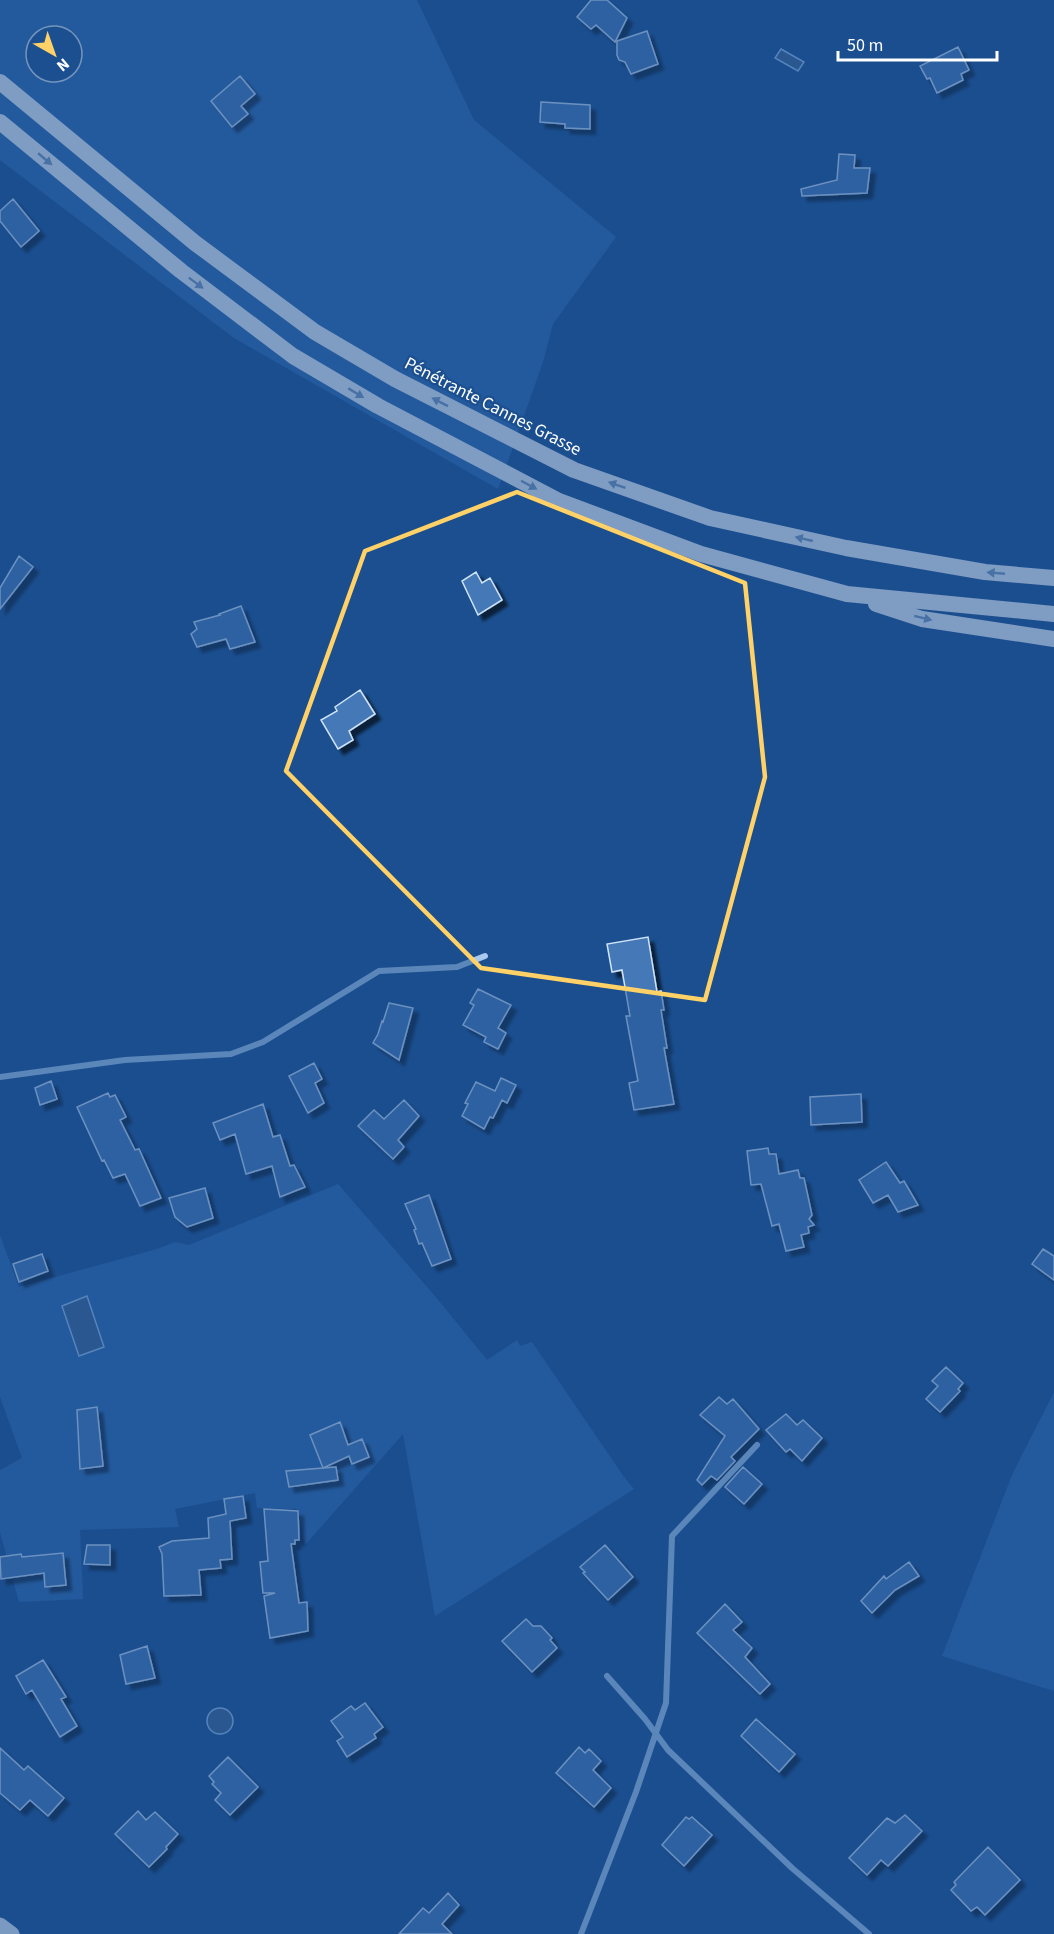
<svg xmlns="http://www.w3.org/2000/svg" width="1054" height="1934" font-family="'Source Sans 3',sans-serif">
  <defs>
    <filter id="shadow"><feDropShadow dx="5.5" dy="5.5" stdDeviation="1.5" flood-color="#0009"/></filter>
  </defs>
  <rect width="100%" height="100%" fill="#1b4f8f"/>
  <path fill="#2e69ad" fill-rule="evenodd" d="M0,0H417L474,120L616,237L553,324L543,362L498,489L234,338L0,160ZM36,36H72V72H36Z
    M338,1184L440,1302L487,1360L517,1340L520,1346L532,1342L624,1477L634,1489L435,1616L403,1434L305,1545L298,1509L257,1508L255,1493L175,1509L179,1527L80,1530L83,1599L19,1602L0,1532V1470L22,1458L0,1397V1235L19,1287L157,1249L175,1242L189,1245Z
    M1054,1392V1691L942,1656L1012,1475Z"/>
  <path fill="#3c6290" stroke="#9cc4f0" stroke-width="1.5" d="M781,49L804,62L798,71L775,58Z
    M87,1296L104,1347L79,1356L62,1306Z
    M207 1721a13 13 0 1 1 26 0a13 13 0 1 1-26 0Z"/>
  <path fill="#4478b7" stroke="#cfe3fa" stroke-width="1.5" filter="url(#shadow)" d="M591,0H607L627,18L615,42L596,25L591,29L577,17Z
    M647,31L658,64L631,74L625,62L619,60L617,55V41Z
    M958,47L969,70L961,74L963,80L937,93L930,78L927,79L920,66Z
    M240,76L255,94L241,106L248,114L232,127L211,101Z
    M541,102L590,105V129L565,128V124L540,122Z
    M839,154L855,155L854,168H870L867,193L802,196L801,189L837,180Z
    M13,199L39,231L21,247L0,221V211Z
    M19,556L33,567L0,609V588Z
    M476,572L482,583L490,578L502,600L478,615L462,581Z
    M241,606L255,642L230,649L226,639L197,647L191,634L197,629L194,622L220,615L219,614Z
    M360,690L375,714L349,731L353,740L338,749L321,720L337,711L335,707Z
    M648,937L657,992L661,991L664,1010H661L667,1048H664L674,1104L634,1110L629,1083L638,1081L626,1016H630L622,970L612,972L607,944Z
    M478,989L511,1005L498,1028L506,1033L498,1049L484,1042L486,1037L463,1025L474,1005L470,1003Z
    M389,1003L413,1008L399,1060L373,1043L378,1034L382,1021L383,1022Z
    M314,1063L322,1079L315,1083L324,1103L308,1113L289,1076Z
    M501,1078L516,1085L507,1103L502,1100L493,1118L490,1117L484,1129L462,1116L468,1104L465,1103L476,1082L495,1091Z
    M51,1081L57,1099L40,1105L35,1088Z
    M108,1093L110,1097L115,1095L126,1117L120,1120L135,1150L139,1149L161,1198L140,1206L125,1174L113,1178L104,1160L102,1161L77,1107Z
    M861,1094L862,1122L811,1125L810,1097Z
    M404,1100L419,1116L398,1140L404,1147L393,1159L358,1126L374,1110L384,1119Z
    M263,1104L273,1137L280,1135L290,1166L294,1165L305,1187L280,1197L272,1166L246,1174L235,1134L220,1140L213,1123Z
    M768,1148L769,1154H776L779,1174L798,1170L800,1178H804L812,1215L809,1219L814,1225L808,1227L809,1233L801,1235L804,1247L786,1251L779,1224L772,1226L761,1184L751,1185L747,1151Z
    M886,1162L900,1183L904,1181L918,1205L898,1212L888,1195L873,1203L859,1180Z
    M205,1188L213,1218L187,1227L175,1217L169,1198Z
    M429,1195L451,1259L432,1266L422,1243L419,1244L414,1230L416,1229L405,1204Z
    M1043,1249L1054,1256V1280L1032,1264Z
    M42,1254L48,1271L19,1282L13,1264Z
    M946,1367L963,1383L958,1389L960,1391L940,1412L926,1399L938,1386L932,1381Z
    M719,1397L727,1404L733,1399L759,1429L731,1457L735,1461L717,1480L711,1476L702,1485L697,1480L725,1436L700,1415Z
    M97,1407L103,1466L80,1469L77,1410Z
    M786,1414L797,1425L803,1420L822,1438L802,1461L790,1449L786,1452L766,1430Z
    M340,1422L348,1445L362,1439L369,1457L352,1464L349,1456L323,1468L336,1467L338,1480L289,1487L286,1471L323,1468L310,1435Z
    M743,1467L762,1484L744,1504L725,1487Z
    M243,1496L246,1518L230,1521L232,1559L220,1560L221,1568L199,1570L201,1595L164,1596L162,1554L159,1547L172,1541L209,1538L208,1518L226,1514L224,1499Z
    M264,1509L298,1511L299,1540H295V1544H291L299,1603L307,1602L308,1631L270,1638L264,1596L275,1593H263L260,1562L268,1561Z
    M87,1545H110V1565L84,1564Z
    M605,1545L633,1577L608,1600L583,1573L585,1572L580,1567Z
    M63,1553L66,1585L45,1587L44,1573L1,1579L0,1557L21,1554L22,1557Z
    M909,1562L919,1576L895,1590L872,1613L861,1601L884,1576L886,1579Z
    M725,1604L742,1622L733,1630L752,1648L745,1657L770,1684L760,1694L697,1633Z
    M526,1619L533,1626H541L552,1638L550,1640L557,1648L532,1672L502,1641Z
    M147,1646L155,1678L126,1684L120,1655Z
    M43,1660L66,1697L61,1699L77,1726L60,1737L32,1690L26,1694L16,1676Z
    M365,1703L383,1727L374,1734L376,1738L347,1757L337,1741L343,1737L331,1721L351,1706L355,1710Z
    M756,1719L795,1754L779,1772L741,1736Z
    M579,1747L585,1753L589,1749L601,1761L593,1770L611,1788L594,1807L556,1773Z
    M0,1748L24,1770L28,1766L64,1798L48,1816L30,1800L20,1810L0,1793Z
    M228,1757L258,1787L230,1815L215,1800L221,1793L212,1784L214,1782L209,1776Z
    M138,1811L146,1820L155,1812L178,1834L166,1847L167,1849L149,1867L115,1834Z
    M905,1815L922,1831L888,1866L881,1860L867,1875L849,1858L887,1818L895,1823Z
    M686,1817L689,1819L692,1817L712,1835L684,1866L662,1845Z
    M988,1847L1020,1880L985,1915L977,1907L971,1911L951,1890L956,1885L954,1882Z
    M448,1893L459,1905L442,1924L452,1934H399L423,1908L429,1913Z"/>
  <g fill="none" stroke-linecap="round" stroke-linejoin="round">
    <path stroke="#a9c9ee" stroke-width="6" d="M0,1077L125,1060L231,1054L263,1042L379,971L457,967L485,956
      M607,1676L645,1719L668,1750L792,1868L869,1934
      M581,1934L636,1792L666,1703L672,1536L757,1445"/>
    <path stroke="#f0f6ff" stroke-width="15" d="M0,1925L12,1934"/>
    <path stroke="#f8faff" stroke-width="16" d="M0,82L195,243L315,332L395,379L574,470L710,518L846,548L985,572L1054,578
      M0,122L181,271L293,356L378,406L559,501L701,554L847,594L1054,614
      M876,604L922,619L1054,639"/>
  </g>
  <defs><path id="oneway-solid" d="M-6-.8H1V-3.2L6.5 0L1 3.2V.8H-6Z" transform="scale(1.5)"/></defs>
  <g fill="#7e9cc1">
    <use href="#oneway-solid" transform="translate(45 159) rotate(40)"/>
    <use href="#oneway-solid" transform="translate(196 283) rotate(37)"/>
    <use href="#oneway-solid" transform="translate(356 393) rotate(31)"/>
    <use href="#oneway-solid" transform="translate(440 402) rotate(-153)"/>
    <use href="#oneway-solid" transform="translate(529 485) rotate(28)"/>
    <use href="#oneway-solid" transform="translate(617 485) rotate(-161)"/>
    <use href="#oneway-solid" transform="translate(804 539) rotate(-167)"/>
    <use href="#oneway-solid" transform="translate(996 573) rotate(-175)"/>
    <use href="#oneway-solid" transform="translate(923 618) rotate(14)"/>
  </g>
  <path d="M0 0H1054V1934H0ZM517,492L745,583L765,777L705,1000L481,968L286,771L365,551Z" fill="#1b4f8f" fill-opacity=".55" fill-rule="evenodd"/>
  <path fill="none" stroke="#ffd166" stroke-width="4.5" stroke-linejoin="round" d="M517,492L745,583L765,777L705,1000L481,968L286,771L365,551Z"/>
  <g text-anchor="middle" stroke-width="4.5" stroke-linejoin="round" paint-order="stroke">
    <g font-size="18" fill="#fff" stroke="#1b4f8f">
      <text transform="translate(493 406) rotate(27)" y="6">Pénétrante Cannes Grasse</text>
    </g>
  </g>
  <g transform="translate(54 54) rotate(140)"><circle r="28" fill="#1b4f8f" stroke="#7695bc" stroke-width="1.5"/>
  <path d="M0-4.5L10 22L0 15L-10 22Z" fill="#ffd166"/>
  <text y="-9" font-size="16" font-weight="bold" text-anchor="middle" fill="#ffffff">N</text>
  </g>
  <path d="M838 51v9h159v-9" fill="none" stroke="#ffffff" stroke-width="3"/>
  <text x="847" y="51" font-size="18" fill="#ffffff" stroke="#1b4f8f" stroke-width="4.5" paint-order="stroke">50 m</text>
</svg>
